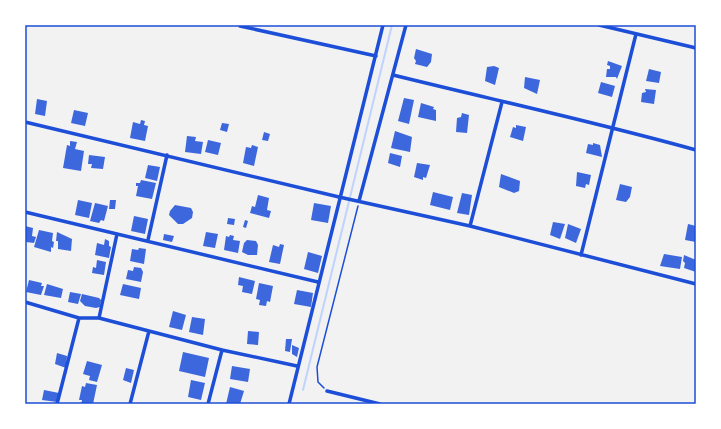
<svg xmlns="http://www.w3.org/2000/svg" width="721" height="429" font-family="'Noto Sans',sans-serif">
  <rect width="100%" height="100%" fill="#f2f2f2"/>
  <g fill="none" stroke-linecap="round" stroke-linejoin="round">
    <path stroke="#bfd3fe" stroke-width="2" d="M303,390L392,25"/>
  </g>
  <path fill="#3d67dc" d="M416,49L432,54L431,62L427,67L415,64L416,61L414,58Z
    M608,61L622,66L617,79L616,77H606L607,69H610V66L607,65Z
    M494,66L499,68L495,85L485,81L487,67Z
    M649,69L661,72L659,83L646,81Z
    M525,77L540,80L537,94L524,88Z
    M601,82L615,86L612,97L598,93Z
    M645,89L656,90L654,104L641,102L642,93L646,92Z
    M404,98L414,100L409,124L398,121Z
    M37,99L47,101L45,116L35,114Z
    M421,103L434,107L433,109L436,110V121L418,117Z
    M74,110L88,113L85,126L71,123Z
    M462,113L469,115L467,133L456,132L457,118L461,117Z
    M141,120L145,121L144,125L148,126L145,141L130,138L133,122L140,124Z
    M222,123L229,124L227,132L220,130Z
    M516,125L526,127L523,141L510,137L513,127L516,128Z
    M395,131L412,137L410,152L391,148Z
    M264,132L270,134L268,141L262,140Z
    M187,136L196,137L195,141L203,142L201,154L185,152Z
    M208,140L221,143L218,155L205,152Z
    M70,141L77,142L75,149L84,151L81,171L63,168L67,145L70,146Z
    M593,143L600,145L602,157L586,153L588,144L593,145Z
    M252,145L258,147L254,166L243,163L246,147L251,148Z
    M390,153L402,156L400,167L388,163Z
    M89,155L105,157L103,169L91,168L92,164H88Z
    M417,163L430,165L426,178L423,177V180L414,177Z
    M148,165L160,167L157,181L145,178Z
    M577,172L591,175L589,185L586,184L585,188L576,186Z
    M501,174L520,181L519,191L514,193L499,187Z
    M141,180L156,183L152,199L136,196L138,186H136V183H140Z
    M620,184L632,187L630,197L626,202L616,200Z
    M433,192L453,197L450,210L430,205Z
    M462,193L472,195L469,215L457,213Z
    M258,195L269,198L267,210L271,211L269,218L250,213L252,206L255,207Z
    M78,200L92,203L89,218L75,215Z
    M110,200H116L115,209H109Z
    M95,203L108,206L104,221L101,220L99,223L90,221Z
    M314,203L331,206L328,223L311,220Z
    M175,205L191,208L193,212L192,218L183,224H178L169,215L170,211Z
    M134,216L148,219L145,234L131,231Z
    M228,218L235,219L234,225L227,224Z
    M245,220L248,221L246,228L243,227Z
    M553,222L565,224L560,239L550,235Z
    M568,224L581,229L576,243L565,238Z
    M688,224L696,226V242L685,240Z
    M25,226L33,228L32,236L36,237L34,243L26,242L25,245Z
    M39,230L53,233L52,241L54,242L53,248L51,247V252L34,247Z
    M57,232L72,239L71,251L58,249V241H56Z
    M206,232L218,234L215,248L203,246Z
    M164,234L174,236L172,242L163,240Z
    M230,235L234,236L233,240L240,241L238,253L224,250L226,236L229,237Z
    M105,239L109,241V246L111,247L109,258L95,255L97,243L104,245Z
    M247,240L256,241L258,245L257,255H248L242,252L244,243Z
    M280,244L284,245L280,264L269,262L273,245L279,247Z
    M139,248L146,249L144,264L130,261L132,249L138,250Z
    M308,252L322,256L318,273L304,269Z
    M664,254L682,257L680,269L660,266Z
    M684,255L696,260V272L684,268L685,263L683,261Z
    M97,260L106,262L104,275L92,273L93,267L96,268Z
    M134,267L141,268L143,272L141,282L126,279L128,270L133,271Z
    M239,277L255,281L252,294L242,292L243,286L238,285Z
    M29,280L42,283L41,286H44L41,295L26,292Z
    M259,283L273,286L270,302L267,301L266,306L259,305L260,300L256,299Z
    M47,284L63,289L61,298L44,295Z
    M123,284L141,288L139,299L120,295Z
    M297,290L313,293L311,307L294,304Z
    M70,292L81,294L78,304L68,302Z
    M82,294L99,298L101,300L100,307L96,308L85,306L80,301Z
    M173,311L186,315L182,330L169,327Z
    M192,317L205,319L203,335L189,332Z
    M248,331L259,332L258,345L247,344Z
    M286,339H292L290,352L285,351Z
    M292,345L299,348L297,357L292,354Z
    M183,352L209,358L205,377L179,371Z
    M57,353L67,356L66,368L55,364Z
    M87,361L102,365L97,382L89,380L90,376L83,374Z
    M232,366L250,369L248,382L230,379Z
    M126,368L134,370L131,383L123,380Z
    M191,380L205,383L201,400L188,397Z
    M86,383L97,385L93,404H81L82,400H79L82,386L85,387Z
    M230,387L244,391L240,404H226Z
    M44,390L59,393L57,402L42,400Z"/>
  <g fill="none" stroke-linecap="round" stroke-linejoin="round">
    <path stroke="#1d4ed8" stroke-width="1.5" d="M324,388L318,382L317,367L358,206"/>
    <path stroke="#1d4ed8" stroke-width="3.5" d="M599,25L696,48
      M240,26L376,56
      M393,75C494,100 596,122 696,150
      M25,122L339,197L470,226L696,284
      M359,201L406,25
      M25,212L318,282
      M470,226L502,102
      M148,240L167,155
      M581,255L636,34
      M25,302L79,318H99L222,350L297,366
      M99,318L117,234
      M327,391L380,404
      M57,404L79,318
      M130,404L149,331
      M208,404L222,350
      M289,404L383,25"/>
  </g>
  <rect width="721" height="429" fill="none" stroke="#ffffff" stroke-width="52"/>
  <rect x="26" y="26" width="669" height="377" fill="none" stroke="#1d4ed8" stroke-width="1.5"/>
</svg>
